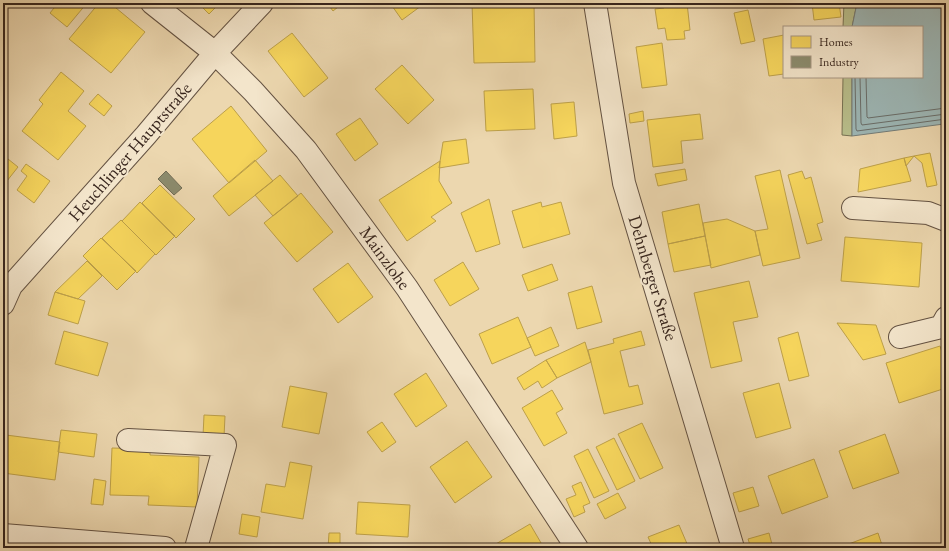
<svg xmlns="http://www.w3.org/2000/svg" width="949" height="551" font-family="'EB Garamond',serif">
  <rect width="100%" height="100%" fill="#ecd7af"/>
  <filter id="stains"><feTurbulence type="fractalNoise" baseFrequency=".005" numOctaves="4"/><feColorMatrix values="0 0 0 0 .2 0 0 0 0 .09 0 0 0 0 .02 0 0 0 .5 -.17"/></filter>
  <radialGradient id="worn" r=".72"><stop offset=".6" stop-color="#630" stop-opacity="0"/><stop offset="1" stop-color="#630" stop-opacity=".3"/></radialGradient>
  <path fill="#b8be8b" stroke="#787254" d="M844,3H857L852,27H843Z
    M843,77H852V136L842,135Z"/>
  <path fill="#9db7b6" stroke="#747d79" d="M857,3H946V106L944,124L852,136V77H922V27H852Z"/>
  <path fill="#f6d55c" stroke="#bda049" d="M58,3H87L67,27L50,13Z
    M99,3H110L145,32L111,73L69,39Z
    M198,3H220L209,14Z
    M327,3H343L333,11Z
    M390,3H425L402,20Z
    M472,3H534L535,62L474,63Z
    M664,3H687L690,30L684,31L685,39L667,40L665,28L658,29L655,9L664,8Z
    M812,3H839L841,17L814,20Z
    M748,10L755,41L741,44L734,13Z
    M292,33L328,78L304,97L268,51Z
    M784,35V74L769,76L763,39Z
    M662,43L667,85L642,88L636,47Z
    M402,65L434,100L408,124L375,89Z
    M61,72L84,91L68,111L86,126L58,160L22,131L43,104L39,100Z
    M533,89L535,129L486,131L484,91Z
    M98,94L112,106L104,116L89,104Z
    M574,102L577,136L554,139L551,104Z
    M231,106L267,151L229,183L192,139Z
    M643,111L644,121L630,123L629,114Z
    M700,114L703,139L681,141L683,163L653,167L647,120Z
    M360,118L378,144L355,161L336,134Z
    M466,139L469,163L439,168L443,142Z
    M930,153L937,185L927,187L922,163L914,156Z
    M3,155L18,167L3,186Z
    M914,156L906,166L904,158Z
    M904,158L911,181L858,192L860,169Z
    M255,160L273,181L229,216L213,196Z
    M440,161L439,181L452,203L431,217L436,221L407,241L379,200Z
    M26,164L50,181L34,203L17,190L27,176L21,171Z
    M685,169L687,180L658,186L655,174Z
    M780,170L800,258L763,266L755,231L768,229L755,176Z
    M802,171L805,179L811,177L823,222L817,224L822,240L807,244L788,175Z
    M280,175L298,196L273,216L255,195Z
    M160,185L195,219L176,238L142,203Z
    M301,193L333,232L297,262L264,223Z
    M489,199L500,244L476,252L461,213Z
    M140,202L175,236L156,255L122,221Z
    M541,202L542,207L561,202L570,234L523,248L512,211Z
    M699,204L705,236L668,244L662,212Z
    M727,219L755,231L760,255L711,268L703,223Z
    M121,220L155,254L137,273L102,238Z
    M705,236L711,265L674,272L668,244Z
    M845,237L922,243L919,287L841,281Z
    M101,238L136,271L117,290L83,256Z
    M87,261L102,276L78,299L55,292Z
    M463,262L479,289L450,306L434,280Z
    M348,263L373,297L338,323L313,289Z
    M552,264L558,280L528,291L522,275Z
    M749,281L758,317L733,322L742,361L711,368L694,293Z
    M592,286L602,322L577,329L568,293Z
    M55,292L85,301L78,324L48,315Z
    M518,317L531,347L492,364L479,334Z
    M837,323L876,325L886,354L863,360Z
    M551,327L559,346L535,356L527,338Z
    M64,331L108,343L98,376L55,364Z
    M641,331L645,345L620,351L629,387L638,385L643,404L604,414L588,350L614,343L613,339Z
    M798,332L809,376L789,381L778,338Z
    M585,342L591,362L557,378L546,360Z
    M940,346L946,365V388L899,403L886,363Z
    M546,360L557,378L542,388L538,381L524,390L517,378Z
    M426,373L447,406L416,427L394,394Z
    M779,383L791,428L756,438L743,393Z
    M290,386L327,393L319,434L282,427Z
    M552,390L563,409L556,413L567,433L544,446L522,408Z
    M204,415L225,416L224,437L203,436Z
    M382,422L396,442L382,452L367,432Z
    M642,423L663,468L640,479L618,434Z
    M61,430L97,434L94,457L58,452Z
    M885,434L899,473L853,489L839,451Z
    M6,435L60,442L55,480L3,473V459Z
    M614,438L635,481L617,490L596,447Z
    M467,441L492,477L455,503L430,467Z
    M112,448L150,449V455L199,457L197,507L148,505L149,496L110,495Z
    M588,449L609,491L594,498L574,456Z
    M814,459L828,497L782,514L768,476Z
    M290,462L312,466L303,519L261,512L266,484L285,487Z
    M94,479L106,481L103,505L91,504Z
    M581,482L590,503L583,506L585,512L574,517L566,499L576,495L572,486Z
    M753,487L759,506L739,512L733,493Z
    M618,493L626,508L605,519L597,504Z
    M358,502L410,505L408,537L356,534Z
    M242,514L260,517L257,537L239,534Z
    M530,524L544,548H489Z
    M679,525L688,546L684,548H653L648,537Z
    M329,533H340V548H328Z
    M769,533L773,548H751L748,539Z
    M878,533L883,548H838Z"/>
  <path fill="#8c8c6e" stroke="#726d56" d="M166,171L182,188L174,195L158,179Z"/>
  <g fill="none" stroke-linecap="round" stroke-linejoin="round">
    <path stroke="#6a6e6a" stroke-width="1" d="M855,77L856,129L857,131L946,119
      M860,77L861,123L862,125L946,114
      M866,77L867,117L868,118L946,108"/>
    <defs>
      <path id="minor" d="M152,3L215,53L253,91L306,150L407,288L577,548
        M595,3L624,183L733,548
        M853,208L928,213L946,220
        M3,304L11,286L146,135L215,53L262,3
        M900,337L941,327L946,318
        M128,440L225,445L196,548
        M3,535L165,548"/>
    </defs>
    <use href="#minor" stroke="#645242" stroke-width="24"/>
    <use href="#minor" stroke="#f3e5cb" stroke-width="22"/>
  </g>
  <g text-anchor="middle" stroke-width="4" stroke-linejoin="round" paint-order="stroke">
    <g font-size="18" fill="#37251d" stroke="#f3e5cb">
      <text transform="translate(130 152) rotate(-49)" y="6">Heuchlinger Hauptstraße</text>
      <text transform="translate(385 258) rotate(54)" y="6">Mainzlohe</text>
      <text transform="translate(653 278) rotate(73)" y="6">Dehnberger Straße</text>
    </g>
  </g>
  <rect width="949" height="551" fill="none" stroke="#ecd7af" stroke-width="16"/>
  <rect x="4" y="4" width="941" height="543" fill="none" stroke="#37251d" stroke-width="2"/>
  <rect x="8" y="8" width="933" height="535" fill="none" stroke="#37251d"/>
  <rect x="783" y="26" width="140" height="52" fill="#f3e5cb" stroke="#a89885"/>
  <rect x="791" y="36" width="20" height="12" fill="#f6d55c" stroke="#a89885"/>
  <text x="819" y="46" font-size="12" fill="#37251d">Homes</text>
  <rect x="791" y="56" width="20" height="12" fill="#8c8c6e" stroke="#a89885"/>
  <text x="819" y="66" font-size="12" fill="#37251d">Industry</text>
  <rect width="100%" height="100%" filter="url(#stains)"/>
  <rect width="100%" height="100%" fill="url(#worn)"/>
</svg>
